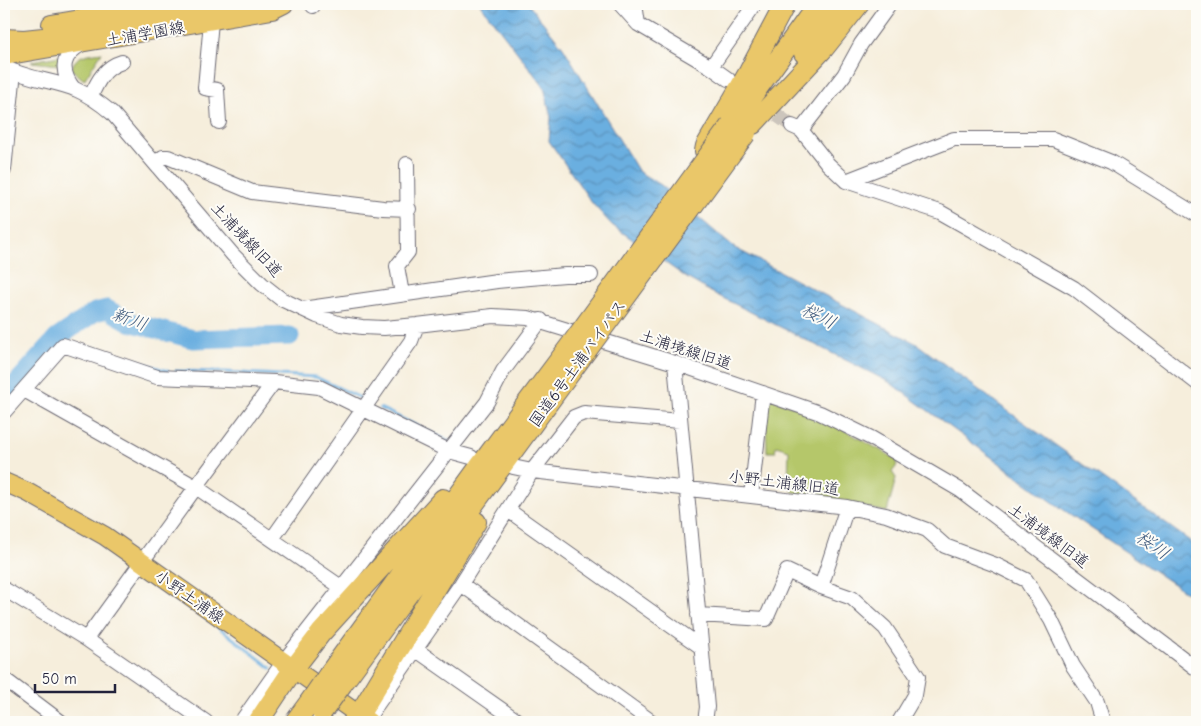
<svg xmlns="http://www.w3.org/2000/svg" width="1201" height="726" font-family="'Comic Neue','Klee One',sans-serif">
  <defs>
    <pattern id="water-waves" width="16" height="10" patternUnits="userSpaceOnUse" patternTransform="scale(1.25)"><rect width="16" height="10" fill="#6bafe0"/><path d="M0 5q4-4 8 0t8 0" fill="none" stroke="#588eb7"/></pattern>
  </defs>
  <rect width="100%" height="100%" fill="#fdfcf7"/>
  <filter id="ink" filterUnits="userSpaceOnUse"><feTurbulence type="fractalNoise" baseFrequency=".02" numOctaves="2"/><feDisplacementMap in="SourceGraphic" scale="10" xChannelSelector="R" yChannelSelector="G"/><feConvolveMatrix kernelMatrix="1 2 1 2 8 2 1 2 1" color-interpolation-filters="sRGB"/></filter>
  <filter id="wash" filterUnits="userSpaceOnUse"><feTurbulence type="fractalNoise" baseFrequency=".0096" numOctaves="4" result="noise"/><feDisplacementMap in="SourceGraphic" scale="20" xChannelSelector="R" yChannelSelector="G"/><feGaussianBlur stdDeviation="1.12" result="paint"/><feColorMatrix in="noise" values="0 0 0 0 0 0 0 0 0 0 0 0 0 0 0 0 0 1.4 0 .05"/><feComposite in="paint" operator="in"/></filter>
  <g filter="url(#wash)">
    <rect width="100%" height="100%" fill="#f6eedc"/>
    <path fill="#b5c76a" stroke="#6c7452" d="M102,52L84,80L72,70C73,54 90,54 102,52Z
      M60,56L59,65L32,62V61Z
      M765,396L819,416L898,460L896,467L892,472L896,478L887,512L793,492L788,482L789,450L776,446L775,452H767Z"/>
    <path fill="url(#water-waves)" stroke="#46688e" d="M480,4H528L563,47L639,172L661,185L733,247L917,344L1005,409L1197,546V600L1058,506L889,382L711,292L687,278L612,225L592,203L549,141L551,117L544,87Z"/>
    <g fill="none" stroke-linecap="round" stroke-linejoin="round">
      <path stroke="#6bafe0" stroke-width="3" d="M72,4L73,5
        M97,349L168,371
        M176,371L225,372L316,377L365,400
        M380,408L451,442
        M204,616L271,668"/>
      <path stroke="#6bafe0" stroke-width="19" d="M4,397L57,338L95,312L107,309L130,322L193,339L290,336"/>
    </g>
  </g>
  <g filter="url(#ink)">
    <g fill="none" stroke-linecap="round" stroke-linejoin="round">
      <path stroke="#ccc5bc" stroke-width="14" stroke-dasharray="14 7" stroke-linecap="butt" d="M760,103L792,126"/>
      <defs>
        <path id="minor" d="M312,4L313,6
          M620,4L638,24L711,67L728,79
          M635,4L638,24
          M211,21L205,88L217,90L219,122
          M4,67C27,79 52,80 75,89C89,95 100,103 112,113L233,255L262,284L281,299L317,316L341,324L362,327L384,328L417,325L493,316L528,318L675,363L820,413L871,438L960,490L1197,669
          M711,67L755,4
          M74,89C59,70 62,55 82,44
          M91,96C98,80 105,67 122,62
          M792,126L801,130L828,164L846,181L940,212L1074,288L1197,383
          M801,130L844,75L861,44L890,4
          M155,163L163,157H168L252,192L383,208L409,209
          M4,170L13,81L15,73
          M846,181L954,139H1053L1111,162L1197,215
          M402,294L397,266L408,252L407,164
          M302,309L497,281L565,275H591
          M675,363L707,707L705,722
          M24,390L196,487L341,587
          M4,412L63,345L157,377L274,382L319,387L449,451L471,457
          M513,467L532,471L847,507L821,587L852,598L885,628L918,677L915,695L899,722
          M751,496L763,393
          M847,507L886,515L927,530L945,546L996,565L1026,580L1051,620L1073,666L1097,702L1103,722
          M508,510L701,647
          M272,539L411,341L417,325
          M461,584L652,722
          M4,589L86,639L206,722
          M698,615L766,619L787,571L821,587
          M86,639L196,487L274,382
          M415,649L519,722
          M4,679L61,722
          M241,722L284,661L487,402L503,371L541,320
          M365,722L461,584L532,471L574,417L584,413L680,421"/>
        <path id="major" d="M51,24L151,7
          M4,38L24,39L43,37L235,4
          M4,56L272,10L284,4
          M4,482L27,492L105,536L369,722"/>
        <path id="highway" d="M804,53L839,4
          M734,121L818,4
          M753,124L824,48L859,4
          M705,151L706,146L749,72L785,4
          M329,674L480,466L573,342
          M342,684L586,351
          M258,722L294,668L321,633L443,499
          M295,722L309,703
          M353,722L359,715L476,522"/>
      </defs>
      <use href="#minor" stroke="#6c6973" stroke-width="16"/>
      <use href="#major" stroke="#6c6973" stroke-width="20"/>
      <use href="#highway" stroke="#6c6973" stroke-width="22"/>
      <use href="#minor" stroke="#fff" stroke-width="14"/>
      <use href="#major" stroke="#eac769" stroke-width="18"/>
      <use href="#highway" stroke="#eac769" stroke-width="20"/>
      <defs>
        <path id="highway-bridge" d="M573,342L731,125
          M586,351L746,133
          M309,703L329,674
          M322,712L342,684"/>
      </defs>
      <use href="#highway-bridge" stroke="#6c6973" stroke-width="22" stroke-linecap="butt"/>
      <use href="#highway-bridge" stroke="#eac769" stroke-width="20"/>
    </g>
  </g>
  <g text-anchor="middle" stroke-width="4" stroke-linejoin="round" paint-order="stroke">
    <g font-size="16" fill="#22223b" stroke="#fdfcf7">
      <text transform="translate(145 33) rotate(-10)" y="6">土浦学園線</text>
      <text transform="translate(247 239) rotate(47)" y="6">土浦境線旧道</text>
      <text transform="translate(686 349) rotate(18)" y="6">土浦境線旧道</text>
      <text transform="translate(577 363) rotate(-54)" y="6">国道6号土浦バイパス</text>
      <text transform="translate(784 482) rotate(7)" y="6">小野土浦線旧道</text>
      <text transform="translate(1049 535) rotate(37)" y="6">土浦境線旧道</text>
      <text transform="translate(190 596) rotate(35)" y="6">小野土浦線</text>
    </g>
    <g font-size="18" font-style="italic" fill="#3f5a7d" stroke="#fdfcf7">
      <text transform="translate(819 316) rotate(27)" y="6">桜川</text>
      <text transform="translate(130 319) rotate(20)" y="6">新川</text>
      <text transform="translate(1153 545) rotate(35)" y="6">桜川</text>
    </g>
  </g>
  <rect width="1201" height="726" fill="none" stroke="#fdfcf7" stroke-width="20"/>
  <path d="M35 684v8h80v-8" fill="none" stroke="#22223b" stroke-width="2.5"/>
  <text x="42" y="684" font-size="15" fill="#22223b" stroke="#fdfcf7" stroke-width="4" paint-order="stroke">50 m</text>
</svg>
